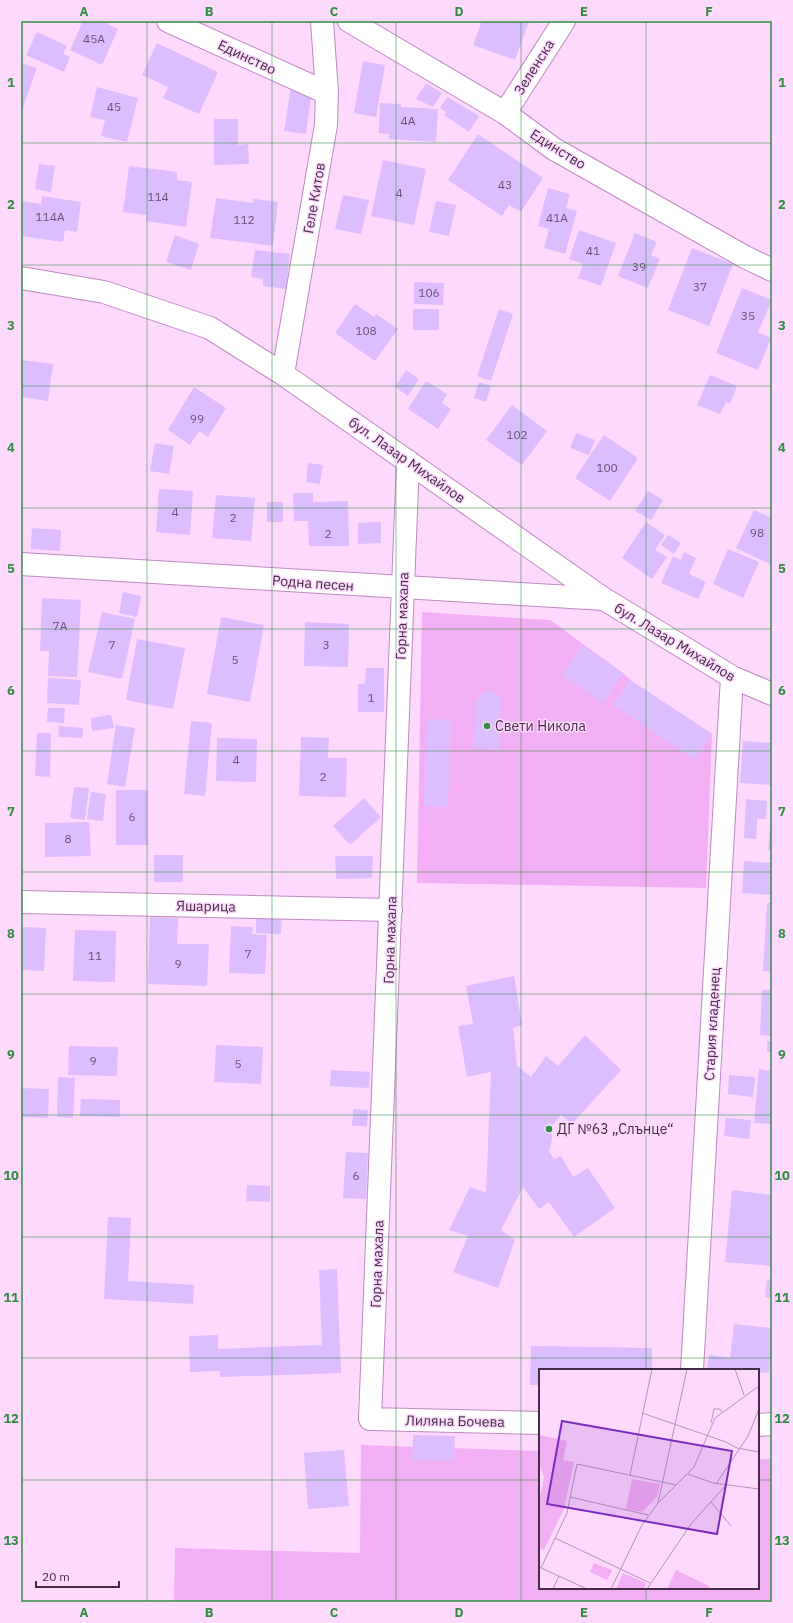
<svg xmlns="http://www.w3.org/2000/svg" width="793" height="1623" font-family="'IBM Plex Sans',sans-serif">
  <rect width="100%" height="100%" fill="#fed9fe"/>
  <path fill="#f3aff4" d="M422,612L550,620L623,673L630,680L712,734L706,888L417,883Z
    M361,1445L540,1451V1588H758V1459H772V1602H174L175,1548L360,1553Z"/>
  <path fill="#dcbdfe" d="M83,21H101L118,29L102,65L70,50Z
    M482,21H529L515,60L473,45Z
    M37,32L67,46L63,54L70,57L64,72L26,55Z
    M157,43L218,72L199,114L163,98L168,87L142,75Z
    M363,61L385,65L376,117L354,113Z
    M21,63L37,68L21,113Z
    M426,83L442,93L433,107L416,99Z
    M97,87L138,98L127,142L101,136L105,120L90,117Z
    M291,87L312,90L306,134L284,131Z
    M447,97L479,116L469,132L444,115L446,112L440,108Z
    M380,103L401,104V107L438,109L436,142L389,139V134L379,133Z
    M214,119H238V145L248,144L249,164L214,165Z
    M478,134L543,178L521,212L509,205L502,216L448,180Z
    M383,160L426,169L414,225L371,216Z
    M39,164L55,166L51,192L35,189Z
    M129,166L177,172V180L192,182L186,227L146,221L147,215L123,212Z
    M548,188L570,194L566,208L577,211L565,254L544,248L549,229L538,226Z
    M343,195L369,200L361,234L335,229Z
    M42,196L81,202L77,232L65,230L63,242L21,236V201L41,204Z
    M216,198L253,203V199L278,202L273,246L210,238Z
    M436,201L456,205L449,236L429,232Z
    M579,230L616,243L601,286L578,278L583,264L569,259Z
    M635,233L657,242L651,255L660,259L648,288L618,276Z
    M175,235L199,244L191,270L166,262Z
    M692,248L733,264L709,326L668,310Z
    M255,250L290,254L286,289L263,286V279L251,277Z
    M414,282L444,283L443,305L414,304Z
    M742,288L772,300L758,332L771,338L758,370L716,353Z
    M355,304L374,317L376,314L398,329L375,361L335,333Z
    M413,309H439V330H413Z
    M499,309L513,314L491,381L477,376Z
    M21,360L53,364L48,401L21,397Z
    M406,370L419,379L408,396L395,387Z
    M710,375L737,386L730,404L726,402L720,414L697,405Z
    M426,381L447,394L442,403L451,409L438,429L408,409Z
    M479,382L491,386L486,402L474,398Z
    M194,387L226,408L208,437L199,431L190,445L168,430Z
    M512,405L547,431L522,465L486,440Z
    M576,433L595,440L589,455L570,448Z
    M604,435L638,458L610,501L575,478Z
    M155,443L174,446L169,474L150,471Z
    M308,463L323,465L320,484L306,482Z
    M159,489L193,491L190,535L156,532Z
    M648,491L663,500L651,520L635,511Z
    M293,493H313V502L348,501L349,546H309L308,521H294Z
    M216,495L255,498L251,541L212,538Z
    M267,502H283V522H267Z
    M754,510L772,518V560L770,564L736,548Z
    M381,522V543L358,544V523Z
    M646,522L665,535L655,550L667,557L652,579L622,558Z
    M32,528L61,530L60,551L31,549Z
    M668,535L681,543L674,554L661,545Z
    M728,549L759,562L743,598L713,584Z
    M684,552L696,558L689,574L706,582L698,599L661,583L673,556L681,560Z
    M123,592L141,596L137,617L119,613Z
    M42,598L81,600L77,677L48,676L49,651H40Z
    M102,612L135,619L122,679L88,672Z
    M221,617L264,625L250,702L207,694Z
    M305,622L349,624L348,667L304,666Z
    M137,639L185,648L173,709L126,700Z
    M582,645L623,673L603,703L562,675Z
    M366,668H384V712H358V684H365Z
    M48,678L81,680L79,705L47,703Z
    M630,680L712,734L695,760L613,705Z
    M485,691L495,692L501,699L499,750L473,748L476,702L481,694Z
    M48,708H65L64,723L47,722Z
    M111,715L114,728L92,731L91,718Z
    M427,719L451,720L448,807L424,806Z
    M191,721L212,723L205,796L184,794Z
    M116,725L135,728L125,787L107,784Z
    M59,726L83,728L82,738L58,737Z
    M37,733H51L50,777L35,776Z
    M301,737L329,738L328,758H347L346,797L299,796Z
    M217,738L257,739L256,782L216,781Z
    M743,741L772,743V785L740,783Z
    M74,787L89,788L85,820L70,818Z
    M116,790H148V845H116Z
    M91,792L106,794L103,821L87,819Z
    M364,798L381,817L350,845L333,826Z
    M746,799L767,801L766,819H757L756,839L744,838Z
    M771,817H772V851L768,850Z
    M89,822L91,856L45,857V823Z
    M154,855H183V882H154Z
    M335,856H373L372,878L336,879Z
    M744,861L772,863L771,895L742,893Z
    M767,903H772V972L763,971Z
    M256,914L282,915L281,934L256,933Z
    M150,917L178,918L177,944H209L207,986L148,984Z
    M231,926L253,927L252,934L267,935L265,974L229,973Z
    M21,927L46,928L44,971L21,970Z
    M75,930L116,931L115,982L73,981Z
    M514,976L522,1025L513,1028L517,1066L531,1077L546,1056L558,1066L585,1035L621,1070L572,1124L561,1115L551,1127L552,1140L549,1151L554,1159L561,1156L573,1177L588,1168L615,1208L574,1237L549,1202L539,1209L523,1187L501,1230L515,1240L498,1288L453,1272L468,1236L449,1230L470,1187L486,1193L491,1072L467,1077L458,1026L473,1024L466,986Z
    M762,990H772V1036L760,1035Z
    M767,1041H772V1052H767Z
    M216,1045L263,1047L261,1084L214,1082Z
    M69,1046L118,1047L117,1076L68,1075Z
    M759,1069L772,1071V1124L754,1123Z
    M331,1070L370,1072L369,1088L330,1086Z
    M729,1075L755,1077L753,1097L728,1094Z
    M58,1077L75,1078L73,1118L57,1117Z
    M21,1088L49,1089L48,1118L21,1117Z
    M81,1099L120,1100V1117L80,1116Z
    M353,1109L368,1110L367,1126H352Z
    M726,1118L751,1120L749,1139L724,1136Z
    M346,1152L368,1153L366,1199L343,1198Z
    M247,1185L270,1186V1202L246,1201Z
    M732,1190L772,1195V1266L725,1262Z
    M108,1217L131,1218L128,1281L194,1285L193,1304L104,1299Z
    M337,1269L341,1373L220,1377V1371L190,1372L189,1336L218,1335V1349L322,1345L319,1270Z
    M767,1279L772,1280V1298L765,1297Z
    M734,1324L772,1328L769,1373L758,1372V1370H707L709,1355L730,1358Z
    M531,1346L652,1348V1370H540V1385H530Z
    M413,1435L455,1436L454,1461L412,1460Z
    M344,1450L349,1506L308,1509L304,1453Z"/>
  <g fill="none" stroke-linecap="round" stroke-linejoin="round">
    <defs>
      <path id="minor" d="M168,21L327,93
        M349,21L505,113L554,149L745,257L772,270
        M505,113L564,21
        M21,278L104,292L210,328L283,374L604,599L732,677L772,694
        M283,374L326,125L327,93L322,21
        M408,461L370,1419L540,1423
        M21,564L604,599
        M21,902L391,910
        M692,1370L732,677
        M758,1425L772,1424"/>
    </defs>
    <use href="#minor" stroke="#c187c2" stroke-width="24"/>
    <use href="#minor" stroke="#fff" stroke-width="22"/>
  </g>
  <path fill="none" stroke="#308d3f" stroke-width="1" stroke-opacity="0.55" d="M147,21V1602M272,21V1602M396,21V1602M521,21V1602M646,21V1370M21,143H772M21,265H772M21,386H772M21,508H772M21,629H772M21,751H772M21,872H772M21,994H772M21,1115H772M21,1237H772M21,1358H772M21,1480H540M758,1480H772M646,1588V1602"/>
  <g fill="#308d3f" stroke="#fed9fe" stroke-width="1.5">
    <circle cx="487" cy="726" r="4"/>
    <circle cx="549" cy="1129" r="4"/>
  </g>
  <g text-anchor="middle" stroke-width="3" stroke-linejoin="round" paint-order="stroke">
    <g font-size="12" fill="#6a5073">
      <text x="94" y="43">45А</text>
      <text x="114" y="111">45</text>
      <text x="408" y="125">4А</text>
      <text x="505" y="189">43</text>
      <text x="399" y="197">4</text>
      <text x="158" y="201">114</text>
      <text x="50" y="221">114А</text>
      <text x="557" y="222">41А</text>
      <text x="244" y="224">112</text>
      <text x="593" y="255">41</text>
      <text x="639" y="271">39</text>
      <text x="700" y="291">37</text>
      <text x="429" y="297">106</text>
      <text x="748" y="320">35</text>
      <text x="366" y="335">108</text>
      <text x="197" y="423">99</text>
      <text x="517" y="439">102</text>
      <text x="607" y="472">100</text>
      <text x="175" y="516">4</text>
      <text x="233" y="522">2</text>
      <text x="757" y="537">98</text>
      <text x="328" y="538">2</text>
      <text x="60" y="630">7А</text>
      <text x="112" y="649">7</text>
      <text x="326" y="649">3</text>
      <text x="235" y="664">5</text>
      <text x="371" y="702">1</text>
      <text x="236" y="764">4</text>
      <text x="323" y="781">2</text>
      <text x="132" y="821">6</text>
      <text x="68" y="843">8</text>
      <text x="248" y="958">7</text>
      <text x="95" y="960">11</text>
      <text x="178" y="968">9</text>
      <text x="93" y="1065">9</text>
      <text x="238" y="1068">5</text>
      <text x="356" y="1180">6</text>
    </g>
    <g font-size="14" fill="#442c45" stroke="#fed9fe">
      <text transform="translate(247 57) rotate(25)" y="5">Единство</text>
      <text transform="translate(534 67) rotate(-58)" y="5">Зеленска</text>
      <text transform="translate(558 149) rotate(32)" y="5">Единство</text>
      <text transform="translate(314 198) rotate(-80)" y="5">Геле Китов</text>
      <text transform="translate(407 460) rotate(35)" y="5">бул. Лазар Михайлов</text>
      <text transform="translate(313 583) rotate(4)" y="5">Родна песен</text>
      <text transform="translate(402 616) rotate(-88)" y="5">Горна махала</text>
      <text transform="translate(675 642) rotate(31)" y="5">бул. Лазар Михайлов</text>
      <text transform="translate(206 906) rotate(1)" y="5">Яшарица</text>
      <text transform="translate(390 940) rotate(-88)" y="5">Горна махала</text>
      <text transform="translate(712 1024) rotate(-87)" y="5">Стария кладенец</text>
      <text transform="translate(377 1264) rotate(-88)" y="5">Горна махала</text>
      <text transform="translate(455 1421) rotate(1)" y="5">Лиляна Бочева</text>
    </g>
    <g font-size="14" fill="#442c45" stroke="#fed9fe" text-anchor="start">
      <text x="495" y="731">Свети Никола</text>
      <text x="557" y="1134">ДГ №63 „Слънце“</text>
    </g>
  </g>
  <g transform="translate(539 1369)">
    <rect width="220" height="220" fill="#fed9fe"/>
    <path d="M0,66L28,72L24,91L35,93L25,140L5,181L0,179V133L5,108L0,95ZM93,110L121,115L118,128L103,143L87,140ZM55,194L73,201L68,211L51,203ZM137,201L170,217L169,220H128ZM84,204L107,214L105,220H77Z" fill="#f3aff4"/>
    <path fill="none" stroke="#b494b4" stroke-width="1" d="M196,0L205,26M103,44L187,73L198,79L220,83M172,54L175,40H181L183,43M149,105L174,114L220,120M91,106L113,0M177,115L209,67L220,40M31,128L109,146M172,133L192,157M119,134L148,0M16,169L111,214M0,198L48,220M2,199L28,144L38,95L137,116M14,220L20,207M72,220L103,156L119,134L155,98L176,49L220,17M108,220L152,155L187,116"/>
    <path fill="#7b2cbf" fill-opacity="0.15" stroke="#7b2cbf" stroke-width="2" d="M23,52L193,82L178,165L8,135Z"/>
    <rect width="220" height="220" fill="none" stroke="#442c45" stroke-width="2"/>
  </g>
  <rect width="793" height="1623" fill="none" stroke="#fed9fe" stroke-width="44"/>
  <path d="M36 1581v6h83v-6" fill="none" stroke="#442c45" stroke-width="2"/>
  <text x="42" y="1581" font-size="12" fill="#442c45" stroke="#fed9fe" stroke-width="3" paint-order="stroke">20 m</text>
  <rect x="22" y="22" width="749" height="1579" fill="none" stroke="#308d3f" stroke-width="1.5"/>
  <g font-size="13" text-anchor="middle" font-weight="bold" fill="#308d3f">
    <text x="84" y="16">A</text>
    <text x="209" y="16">B</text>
    <text x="334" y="16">C</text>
    <text x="459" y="16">D</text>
    <text x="584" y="16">E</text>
    <text x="709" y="16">F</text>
    <text x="11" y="87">1</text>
    <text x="782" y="87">1</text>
    <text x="11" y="209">2</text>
    <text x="782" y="209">2</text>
    <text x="11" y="330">3</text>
    <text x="782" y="330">3</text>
    <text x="11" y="452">4</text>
    <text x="782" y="452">4</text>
    <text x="11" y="573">5</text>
    <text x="782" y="573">5</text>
    <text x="11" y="695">6</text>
    <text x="782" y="695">6</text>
    <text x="11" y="816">7</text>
    <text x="782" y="816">7</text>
    <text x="11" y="938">8</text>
    <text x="782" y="938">8</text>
    <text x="11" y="1059">9</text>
    <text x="782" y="1059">9</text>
    <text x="11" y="1180">10</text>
    <text x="782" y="1180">10</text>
    <text x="11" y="1302">11</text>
    <text x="782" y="1302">11</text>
    <text x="11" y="1423">12</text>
    <text x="782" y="1423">12</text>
    <text x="11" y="1545">13</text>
    <text x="782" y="1545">13</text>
    <text x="84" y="1617">A</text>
    <text x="209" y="1617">B</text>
    <text x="334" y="1617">C</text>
    <text x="459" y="1617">D</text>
    <text x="584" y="1617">E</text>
    <text x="709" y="1617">F</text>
  </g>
</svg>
